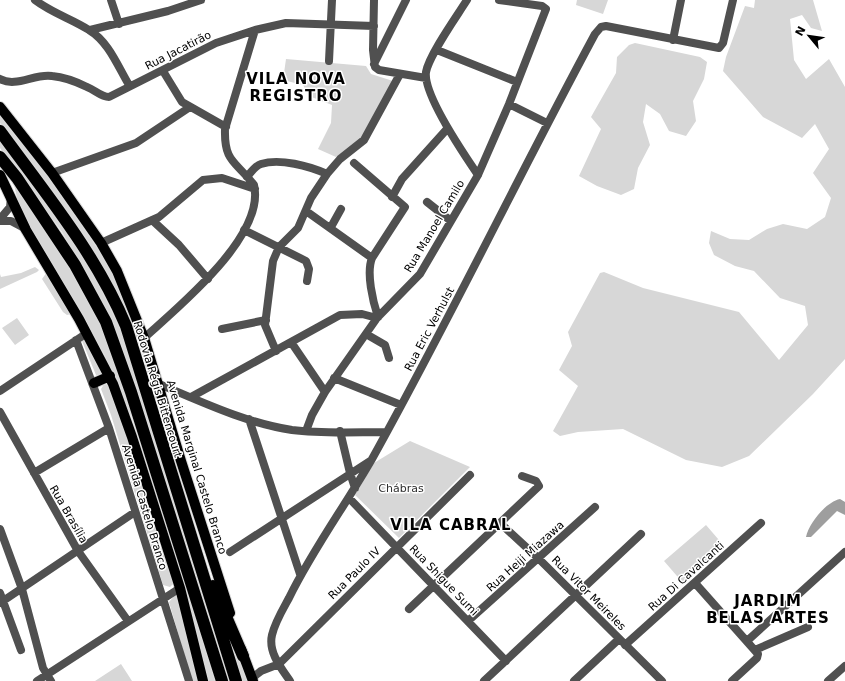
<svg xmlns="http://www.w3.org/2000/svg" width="845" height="681" font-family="'DejaVu Sans',sans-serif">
  <rect width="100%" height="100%" fill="#fff"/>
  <path fill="#d7d7d7" d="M577,0H608L603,14L576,5Z
    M755,0H813L822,31L811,28L802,15L790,19L794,60L806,79L829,59L845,87V359L813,394L749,456L722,467L686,460L623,429L578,432L560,436L553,431L578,386L559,370L572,346L568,332L600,273L604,272L643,288L739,312L779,360L808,325L805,306L780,298L754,271L735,266L714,255L709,243L711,231L730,239L749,240L767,229L783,224L807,229L825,217L831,198L813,173L829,149L815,124L802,138L763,117L723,71L726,57L745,6L754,8Z
    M635,43L700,57L707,62L704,79L693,101L696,121L686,136L669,131L660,114L646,104L643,122L650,145L638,168L634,189L621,195L597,186L579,176L601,129L591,117L616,73L617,57L629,45Z
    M286,59L366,66L371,74L393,81L363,138L336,157L318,149L331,123L332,105L309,96L303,85L283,80Z
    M0,112L40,163L110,267L148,361L172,451L83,236L36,169L0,123Z
    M0,138L44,195L91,269L123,334L232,681H226L178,528L152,437L118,336L103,305L62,232L0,148Z
    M14,184L74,274L100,323L138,426L128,411L104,354L43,251L18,203Z
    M35,267L39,270L37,272L0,289V274L1,277L21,273Z
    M47,272L72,314L67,315L63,312L42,279Z
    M17,318L29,335L15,345L2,328Z
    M85,338L104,373L99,376L96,375L82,341Z
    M104,384L111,385L174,583L170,587L163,585L111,415L101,389Z
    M410,441L470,467L399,538L355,495L374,463Z
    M706,525L725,547L683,583L664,561Z
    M178,561L215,681H208Z
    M176,594L178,596L199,681H192L169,602Z
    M220,616L250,681H241Z
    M121,664L132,681H95Z"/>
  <path fill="#9e9e9e" d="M840,499L845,502V515L837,511L811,537H806C809,523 826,502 840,499Z"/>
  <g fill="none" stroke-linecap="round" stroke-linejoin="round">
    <defs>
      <path id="major" d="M0,107L52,173L101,243L117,271L144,338L181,461L230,613
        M0,175L26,230L79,319L113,384L132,437L180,588L203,681
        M94,383L110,376
        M241,649L253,681"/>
      <path id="highway" d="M0,131C46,194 96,254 126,326L236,681
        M0,157L17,178L75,265L106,322L131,392L222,681
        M213,586L243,656"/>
    </defs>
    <use href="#major" stroke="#dbdbdb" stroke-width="12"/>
    <use href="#highway" stroke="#dbdbdb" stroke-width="14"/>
    <path stroke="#505050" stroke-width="8" d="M35,0C52,13 72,19 89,30C109,42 118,67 129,85
      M111,0L119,24
      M374,0L373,50L375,67L379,70L426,78
      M467,0C457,16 429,55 426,72C423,94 465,156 478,175
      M90,30L168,11L201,0
      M673,40L681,0
      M437,50L517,82
      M329,61L332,0
      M374,64L406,0
      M163,71L182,102L226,127
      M0,79C16,88 35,73 52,76C63,77 77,82 87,87C95,90 101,97 109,97L216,43L255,30L286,23L374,26
      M509,104L547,123
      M354,163L405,207L372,258
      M52,173L136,143L190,107
      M247,177C251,172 255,166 261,164C280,158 309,166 327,174
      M392,197L402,179L447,129
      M427,202L451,221
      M306,211L372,258C366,273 373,302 378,317
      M0,219L10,207L11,198
      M152,220L179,245L208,279
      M0,221H11L26,229
      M331,227L341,209
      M244,230L306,261L309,269L307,281
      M101,243L159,217L203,180L222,178L255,189
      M222,329L266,320
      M366,334L385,345L389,358
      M144,338C178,307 266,236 254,185C236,161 224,163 225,129L255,30
      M76,340L109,428L189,681
      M291,342L325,392
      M276,351L265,325L273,261L279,247L298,228L311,198L327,174L340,159L364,140L400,74
      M334,378L401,405
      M159,384C202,402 246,423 292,430C323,434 355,432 386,432
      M0,391L87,333
      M191,397L340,315L362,314L377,318
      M0,412L78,551L128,621
      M249,419L300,574
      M306,431L312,415L325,392L377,318L420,274L478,175L509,104L546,9L542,6L499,0
      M340,431L350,473L355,488
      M34,473L109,428
      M349,498L506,661
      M500,523L539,559L662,681
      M0,529L22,589L43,668L51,681
      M230,552L370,461
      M695,583L758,654L757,658L732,681
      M0,593L21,650
      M0,603L135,512
      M409,609L539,486L536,481L522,476
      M468,621L595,507
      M747,641L845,552
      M625,645L761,523
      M755,650L808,627
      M252,678L261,671L279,664L470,475
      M37,681L180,588
      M290,681C281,668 268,652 272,635C275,622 283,609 289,598C313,549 345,506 372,459C450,319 519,175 595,34L601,27L606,26L719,48L723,43L733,0
      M484,681L641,534
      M574,681L619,639
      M828,681L845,666"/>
    <use href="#major" stroke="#000" stroke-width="10"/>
    <use href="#highway" stroke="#000" stroke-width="12"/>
  </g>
  <g text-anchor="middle" stroke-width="3" stroke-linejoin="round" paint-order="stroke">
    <g font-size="11" fill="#000" stroke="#fff">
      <text transform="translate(178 50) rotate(-27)" y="4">Rua Jacatirão</text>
      <text transform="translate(434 226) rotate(-59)" y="4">Rua Manoel Camilo</text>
      <text transform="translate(429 329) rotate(-62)" y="4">Rua Eric Verhulst</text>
      <text transform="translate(158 389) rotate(73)" y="4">Rodovia Régis Bittencourt</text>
      <text transform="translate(197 467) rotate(73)" y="4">Avenida Marginal Castelo Branco</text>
      <text transform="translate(145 507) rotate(73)" y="4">Avenida Castelo Branco</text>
      <text transform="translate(69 514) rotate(60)" y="4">Rua Brasília</text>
      <text transform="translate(525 556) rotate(-42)" y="4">Rua Heiji Miazawa</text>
      <text transform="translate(354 573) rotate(-45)" y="4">Rua Paulo IV</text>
      <text transform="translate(686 576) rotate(-42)" y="4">Rua Di Cavalcanti</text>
      <text transform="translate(444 580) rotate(46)" y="4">Rua Shigue Sumi</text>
      <text transform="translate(589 593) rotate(45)" y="4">Rua Vitor Meireles</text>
    </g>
    <g font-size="11" fill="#2e2e2e" stroke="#fff">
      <text x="401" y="492">Chábras</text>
    </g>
    <g font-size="15" font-weight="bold" letter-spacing="1" fill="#000" stroke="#fff">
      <text x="296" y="84">VILA NOVA<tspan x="296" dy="17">REGISTRO</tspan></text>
      <text x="451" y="530">VILA CABRAL</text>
      <text x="768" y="606">JARDIM<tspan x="768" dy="17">BELAS ARTES</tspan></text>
    </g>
  </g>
  <g transform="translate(809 36) rotate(299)" stroke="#ffffff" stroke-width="3" paint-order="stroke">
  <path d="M0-3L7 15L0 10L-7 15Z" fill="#000000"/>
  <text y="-6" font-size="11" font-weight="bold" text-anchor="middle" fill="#000000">N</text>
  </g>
</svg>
